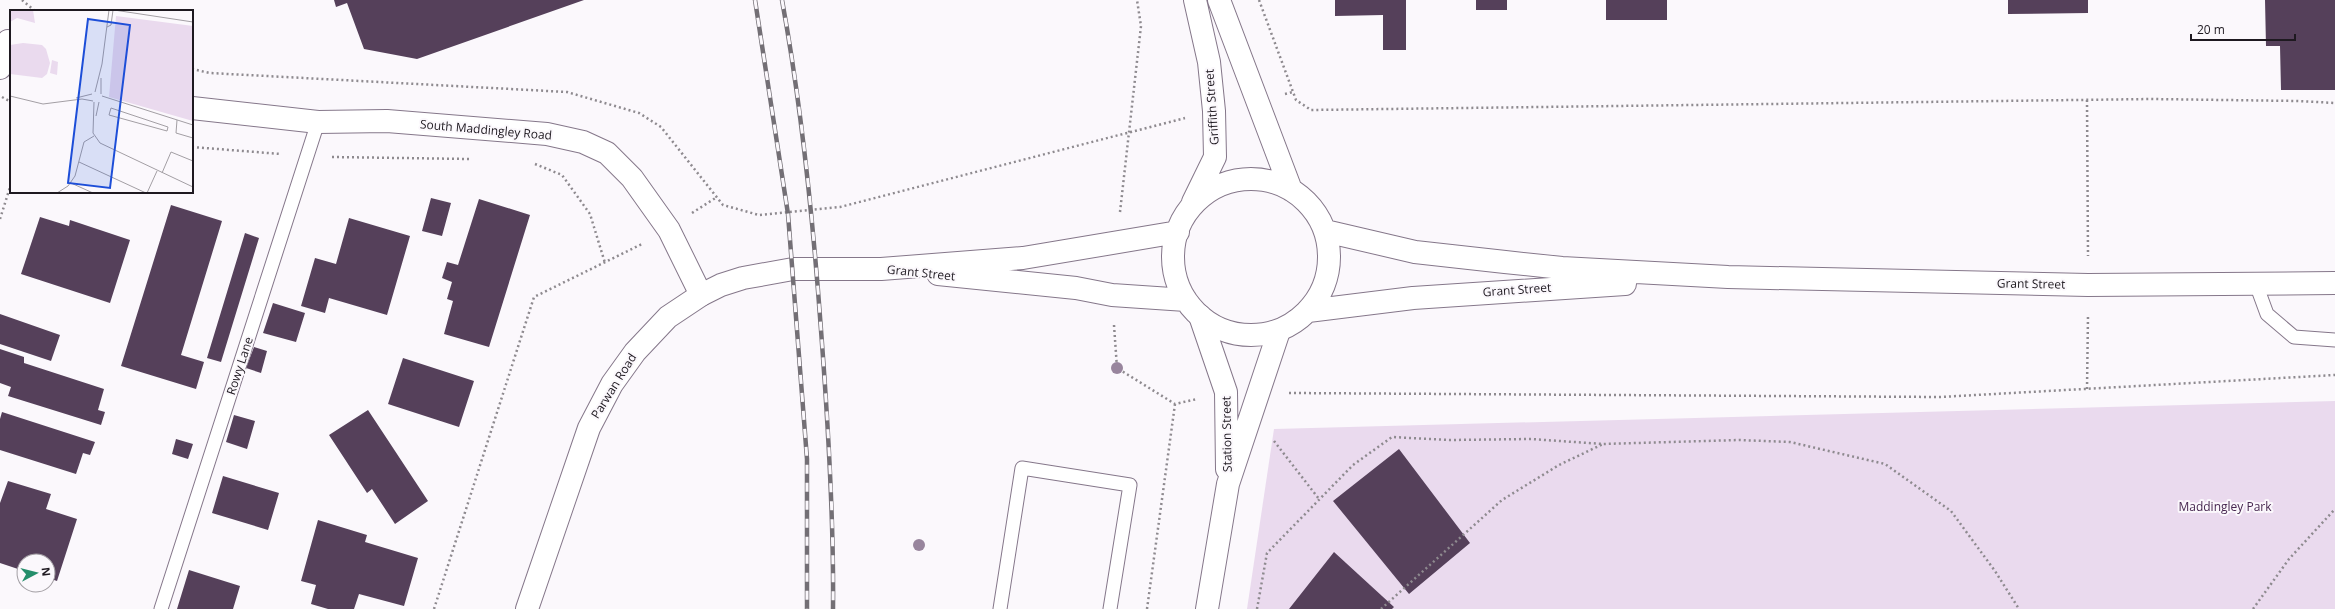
<svg xmlns="http://www.w3.org/2000/svg" width="2335" height="609" font-family="'Open Sans',sans-serif">
  <rect width="100%" height="100%" fill="#fbf8fc"/>
  <path fill="#eadaee" d="M2335,401V609H1247L1274,429Z"/>
  <path fill="#55405a" d="M334,0H584L417,59L364,49L347,3L336,7Z
    M1335,0H1406V50H1383V15L1335,16Z
    M1476,0H1507V10H1476Z
    M1606,0H1667V20H1606Z
    M2008,0H2088V13L2008,14Z
    M2265,0H2335V90H2281L2280,46H2266Z
    M431,198L451,203L442,236L422,231Z
    M479,199L530,215L489,347L444,334L453,301L447,299L452,282L442,278L447,262L458,265Z
    M171,205L222,221L181,355L204,362L196,389L121,366Z
    M40,217L69,226L70,220L130,240L110,303L21,274Z
    M349,218L410,236L387,315L329,298L325,313L301,306L315,258L336,264Z
    M245,233L259,238L221,362L207,358Z
    M273,303L305,313L296,342L263,333Z
    M0,314L60,335L51,361L0,344Z
    M254,347L267,351L261,373L246,368Z
    M0,349L24,357V363L104,389L98,410L105,412L101,425L8,396L11,387L0,383Z
    M403,358L474,381L459,427L388,404Z
    M368,410L428,501L395,524L372,489L367,493L329,435Z
    M2,412L95,442L90,455L83,453L76,474L0,450V419Z
    M234,415L255,421L247,449L226,442Z
    M176,439L193,444L188,459L172,454Z
    M1399,449L1470,543L1409,594L1333,501Z
    M223,476L279,493L268,530L212,513Z
    M8,481L51,494L46,509L77,519L57,581L48,578V561H24V571L0,563V503Z
    M318,520L367,535L365,542L418,558L404,606L359,594L354,609H328L311,604L316,585L301,581Z
    M1334,552L1394,607L1392,609H1289Z
    M189,570L240,586L233,609H177Z"/>
  <g fill="none" stroke-linecap="round" stroke-linejoin="round">
    <defs>
      <path id="lane" d="M2256,284L2267,314L2294,337L2335,340
        M161,609L318,122
        M1000,609L1022,468L1130,485L1110,609"/>
      <path id="street" d="M0,68L8,41
        M192,108L318,122L387,121L547,134L583,142L607,153L632,178L669,230L701,295
        M1200,316L1226,392L1227,469
        M1207,609L1228,484L1279,331"/>
      <path id="secondary" d="M1219,0L1291,190
        M1173 257a78 78 0 1 1 156 0a78 78 0 1 1-156 0Z
        M1193,202L1215,157L1214,111L1209,62L1195,0
        M1325,231L1415,252L1505,262L1562,268L1728,277L2088,285L2335,283
        M938,274L1076,288L1112,295L1186,300
        M1308,311L1413,298L1625,284
        M527,609L589,428L612,384L635,352L668,317L701,295L721,285L743,278L793,269H881L1023,258L1178,232"/>
    </defs>
    <use href="#lane" stroke="#85778a" stroke-width="15"/>
    <use href="#street" stroke="#85778a" stroke-width="24"/>
    <use href="#secondary" stroke="#85778a" stroke-width="24"/>
    <path stroke="#8e8a8f" stroke-width="2.5" stroke-dasharray="2 3" stroke-linecap="butt" d="M22,0L35,11
      M1259,0L1296,100L1311,110L2151,99L2298,101L2335,103
      M192,69L210,73L567,92L639,113L661,127L723,205L759,215L840,207L1185,118
      M1285,94L1293,92
      M2,97L11,102
      M2087,100L2088,256
      M192,147L281,154
      M332,157L469,159
      M535,164L562,175L590,214L605,263
      M1120,212L1141,26L1137,0
      M692,213L717,197
      M0,219L11,184
      M1114,325L1117,368L1175,404L1197,399
      M2087,389L2088,315
      M1289,393L1940,397L2335,375
      M1274,441L1319,499
      M434,609L534,297L642,244
      M1147,609L1175,404
      M1257,609L1267,553L1353,465L1392,437L1449,440L1531,439L1603,444L1739,440L1790,442L1885,464L1951,511L1995,571L2019,609
      M1381,609L1502,500L1559,465L1603,444
      M2253,609L2289,559L2335,509"/>
    <use href="#lane" stroke="#fff" stroke-width="13"/>
    <use href="#street" stroke="#fff" stroke-width="22"/>
    <use href="#secondary" stroke="#fff" stroke-width="22"/>
    <defs>
      <path id="rail" d="M755,0L788,214L807,459V609
        M782,0C802,109 813,219 821,330C828,422 834,516 833,609"/>
    </defs>
    <use href="#rail" stroke="#736f75" stroke-width="4.5"/>
    <use href="#rail" stroke="#fbf8fc" stroke-width="3" stroke-dasharray="9" stroke-linecap="butt"/>
  </g>
  <g fill="#98859d">
    <circle cx="1117" cy="368" r="6"/>
    <circle cx="919" cy="545" r="6"/>
  </g>
  <g text-anchor="middle" stroke-width="4" stroke-linejoin="round" paint-order="stroke">
    <g font-size="12" fill="#1e1920" stroke="#fbf8fc">
      <text transform="translate(1212 107) rotate(-94)" y="4">Griffith Street</text>
      <text transform="translate(486 130) rotate(5)" y="4">South Maddingley Road</text>
      <text transform="translate(921 273) rotate(6)" y="4">Grant Street</text>
      <text transform="translate(2031 284) rotate(1)" y="4">Grant Street</text>
      <text transform="translate(1517 290) rotate(-4)" y="4">Grant Street</text>
      <text transform="translate(240 366) rotate(-72)" y="4">Rowy Lane</text>
      <text transform="translate(614 386) rotate(-58)" y="4">Parwan Road</text>
      <text transform="translate(1227 434) rotate(-91)" y="4">Station Street</text>
    </g>
    <g font-size="12" fill="#472750" stroke="#fbf8fc">
      <text x="2225" y="511">Maddingley Park</text>
    </g>
  </g>
  <g transform="translate(10 10)">
    <rect width="183" height="183" fill="#fbf8fc"/>
    <path d="M0,0H23L25,13L7,8L0,12ZM106,6L183,16V111L99,87ZM13,33L32,35L36,39L40,53L37,64L32,68L0,64V35ZM42,50L48,52L47,65L40,63Z" fill="#eadaee"/>
    <path fill="none" stroke="#a39fa4" stroke-width="1" d="M104,0L183,12M97,17L101,15L103,0M85,82L92,54L99,0M91,84V68M0,86L33,94L72,89L83,91M92,86L183,115M66,88L82,84M84,92L83,123L90,133L183,177M101,98L158,117L157,121L99,105ZM86,106L89,92M167,110L166,123L183,128M69,152L136,183M152,163L161,142L183,151M61,173L83,183M47,183L58,176L65,166L74,132L84,126M137,183L147,161"/>
    <path fill="#1d4ed8" fill-opacity="0.15" stroke="#1d4ed8" stroke-width="2" d="M78,9L120,15L100,178L58,173Z"/>
    <rect width="183" height="183" fill="none" stroke="#1e1920" stroke-width="2"/>
  </g>
  <g transform="translate(36 573) rotate(83)"><circle r="19" fill="#fbf8fc" stroke="#a39fa4"/>
  <path d="M0-3L7 15L0 10L-7 15Z" fill="#258e6b"/>
  <text y="-6" font-size="11" font-weight="bold" text-anchor="middle" fill="#1e1920">N</text>
  </g>
  <path d="M2191 34v6h104v-6" fill="none" stroke="#1e1920" stroke-width="2"/>
  <text x="2197" y="34" font-size="12" fill="#1e1920" stroke="#fbf8fc" stroke-width="3" paint-order="stroke">20 m</text>
</svg>
